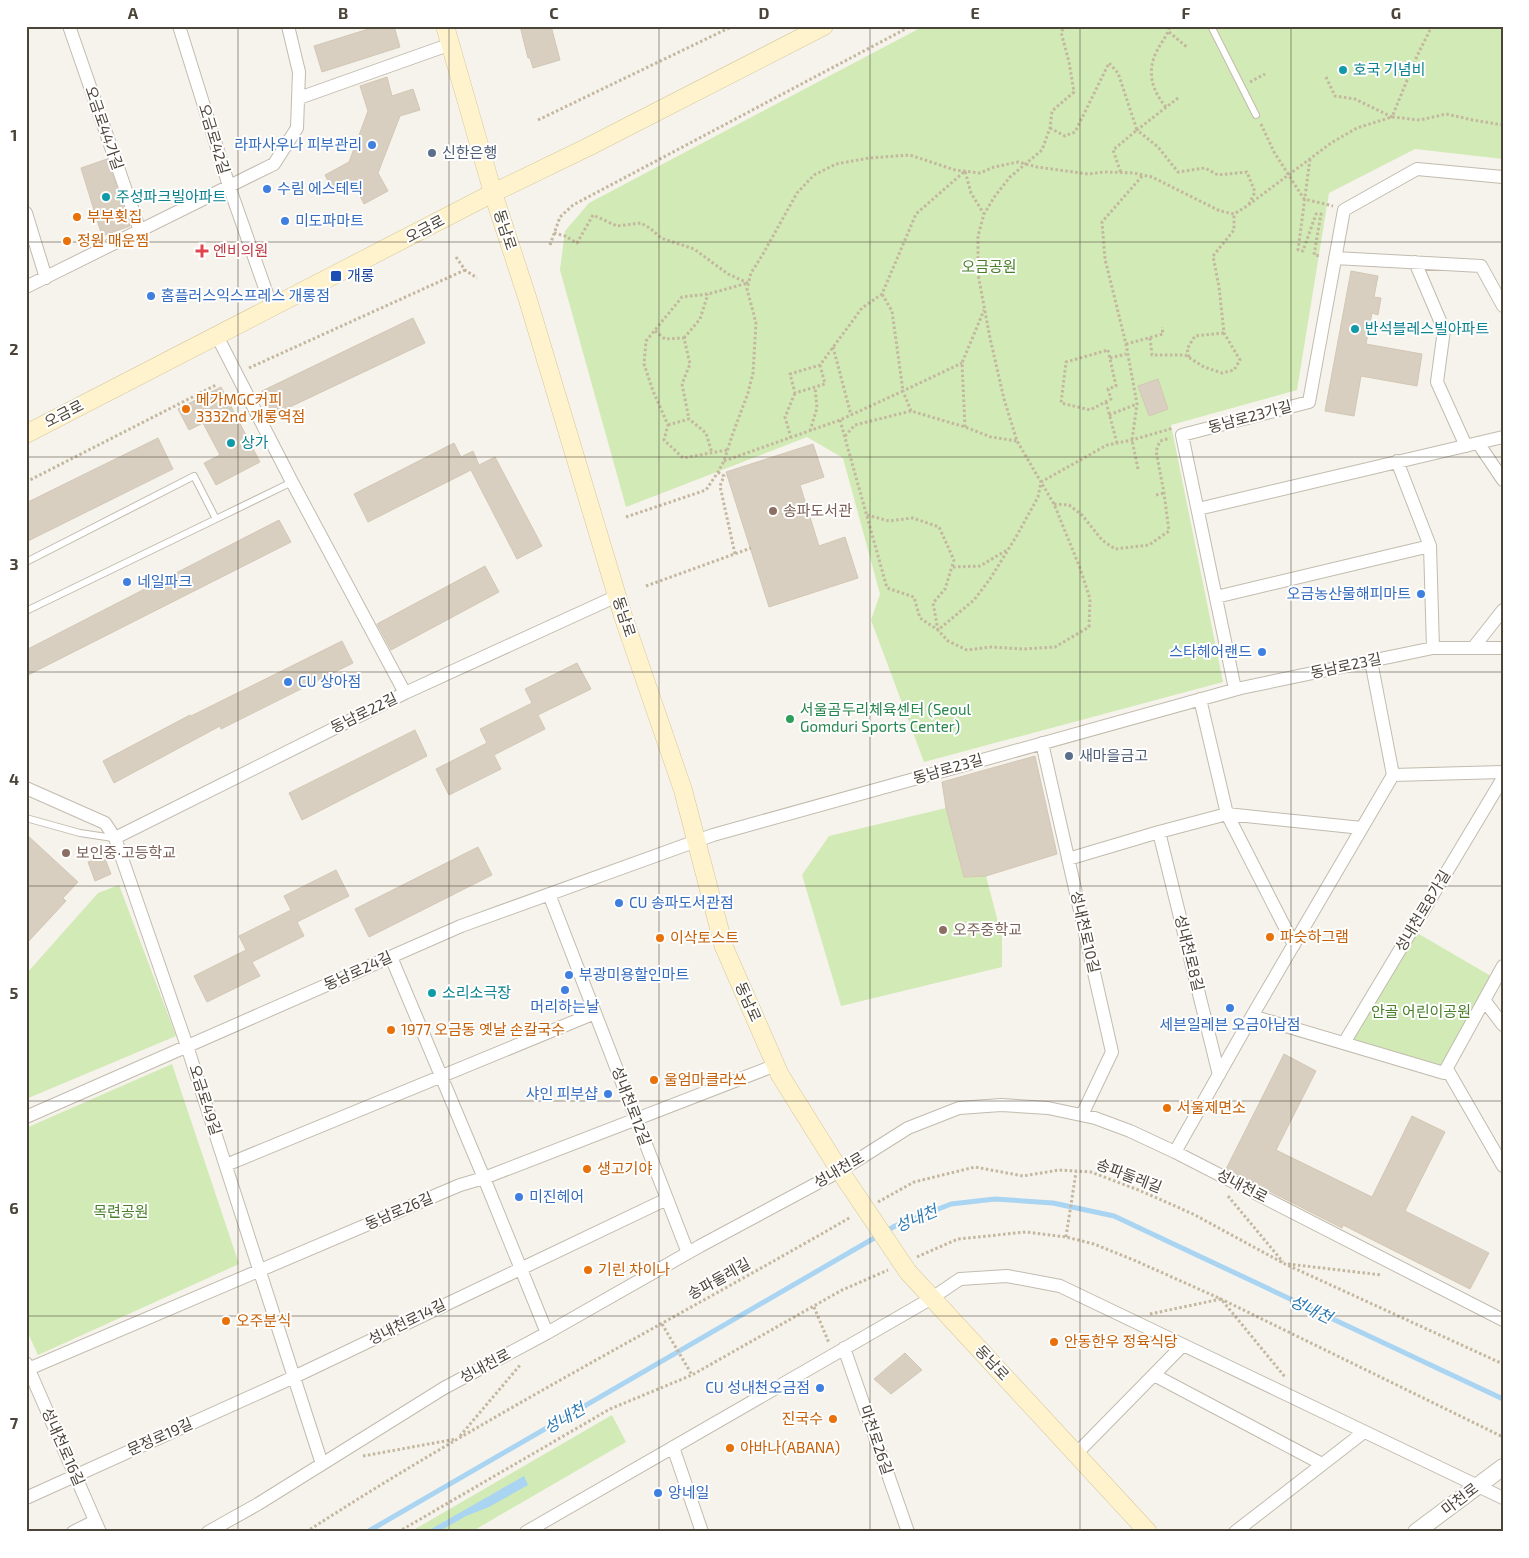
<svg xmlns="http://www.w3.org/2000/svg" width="1529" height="1558" font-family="'Exo 2','Noto Sans KR',sans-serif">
  <rect width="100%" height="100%" fill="#f6f3ec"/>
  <path fill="#d2eab5" d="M924,26H1503V159L1415,149L1329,193L1297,390L1171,425L1223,682L924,762L871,620L880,594L843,458L807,437L626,507L560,270L565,231L589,203Z
    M946,808L964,877L986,876L1002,937V967L841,1006L802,875L829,836Z
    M119,885L176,1036L26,1099V974L98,893Z
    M1412,930L1496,979L1447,1069L1344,1043Z
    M172,1064L239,1264L38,1355L26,1329V1128Z
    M612,1415L626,1442L471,1532H410Z"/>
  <path fill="#a9d4f2" d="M524,1476L528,1485L489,1507L466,1516L438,1532H426Z"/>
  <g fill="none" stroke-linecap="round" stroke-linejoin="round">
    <path stroke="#a9d4f2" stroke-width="5" d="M367,1532L895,1226L951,1204L995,1199L1053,1203L1114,1216L1503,1399"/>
  </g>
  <path fill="#d8cfc1" stroke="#d3c7b4" d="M378,26H394L400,47L322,72L314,46Z
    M520,26H551L560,60L533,68L530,58H528Z
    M387,77L392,96L413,89L420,110L400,116L378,173L388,191L364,204L354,184L335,195L325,175L349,162L368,111L360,86Z
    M107,159L130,226L102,236L81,168Z
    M1351,271L1378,276L1374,297L1381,298L1378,315L1372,313L1366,344L1422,354L1417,386L1361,376L1354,416L1325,411Z
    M413,318L425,343L273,415L262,391Z
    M1158,379L1168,409L1149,416L1138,386Z
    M221,387L260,462L216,485L204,463L220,455L203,423L189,430L178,409Z
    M158,438L173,469L26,542V503Z
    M454,443L461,457L473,451L479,465L495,457L542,546L517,559L471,470L368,522L354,494Z
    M813,444L824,477L800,485L819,546L845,537L858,578L769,607L726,472Z
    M279,520L291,542L26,676V650Z
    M485,566L499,592L391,650L377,624Z
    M342,641L353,663L221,729L220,726L114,783L103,761L190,715L191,716Z
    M577,663L591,689L538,715L545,729L494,755L501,769L449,795L436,769L487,743L480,729L532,703L525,689Z
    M415,730L427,756L302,820L289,793Z
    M1035,756L1057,854L986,876L964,877L946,808L942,782Z
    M26,834L78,882L63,898L66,901L26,944Z
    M478,847L492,875L369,937L355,909Z
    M104,856L111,874L95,881L88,862Z
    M336,870L349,896L297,922L304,936L252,962L260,976L207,1002L194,976L246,950L239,936L291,910L284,896Z
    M1284,1054L1316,1071L1276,1150L1372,1197L1412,1116L1445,1132L1405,1211L1489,1253L1470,1289L1343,1225L1342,1228L1226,1169Z
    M905,1353L922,1370L891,1394L874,1379Z"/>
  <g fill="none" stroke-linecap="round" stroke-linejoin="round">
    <defs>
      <path id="service" d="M1211,26L1256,115
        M26,562L194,476L216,519L292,482
        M26,611L216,519
        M26,818L80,833L113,838"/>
      <path id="minor" d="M69,26L140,231
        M179,26L229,186L272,308
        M299,98L451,44
        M26,213L46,278
        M1335,258L1481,266L1503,306
        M1415,262L1444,330L1437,382L1466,446
        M26,287L274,164L297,128L299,72L288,26
        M217,336L292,482L405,693
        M1478,443L1503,480
        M1397,461L1430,546L1433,648
        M1198,509L1503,437
        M1216,597L1430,546
        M1473,648L1503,610
        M1235,689L1182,435L1309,402L1344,210L1417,169L1503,177
        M1200,699L1227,814L1294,945
        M1042,743L1112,1052L1082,1115
        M1393,775L1503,772
        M26,788L105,823L115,838L187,1046L322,1464
        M1159,832L1219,1075
        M115,838L405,693L617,596
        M1068,859L1159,832L1227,814L1362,828
        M549,894L688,1253
        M391,957L484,1178L547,1333
        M1484,1000L1503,1025
        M1252,1016L1444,1073L1503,966
        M1344,1043L1503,778
        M1447,1069L1503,1166
        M26,1117L461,926L713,835L1241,688L1433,648H1503
        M1175,1152L1252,1016L1393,775L1371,661
        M226,1165L595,1013
        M844,1348L908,1532
        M26,1363L100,1532
        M26,1370L460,1185L484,1178L776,1065
        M1154,1375L1322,1464
        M673,1447L702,1532
        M1076,1454L1183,1345
        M26,1498L294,1377L667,1199
        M73,1532L95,1521
        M208,1532L258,1504L444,1388L547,1333L700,1246L840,1171L908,1128L959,1108L1001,1105L1048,1108L1095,1118L1130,1131L1175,1152L1503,1320
        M526,1532L932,1298L960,1279L1007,1276L1060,1286L1503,1498
        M1235,1532L1364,1432"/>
      <path id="tertiary" d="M1416,1532L1503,1467"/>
      <path id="secondary" d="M445,26L493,193L528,300L623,616L683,790L724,947L780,1075L840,1171
        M26,434L493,193L588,147L824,26
        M908,1272L1148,1532"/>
    </defs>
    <use href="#service" stroke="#c2bbae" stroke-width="8"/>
    <use href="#minor" stroke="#c2bbae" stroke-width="14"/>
    <use href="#tertiary" stroke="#c2bbae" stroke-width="18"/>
    <use href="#secondary" stroke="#d6c79b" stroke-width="19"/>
    <path stroke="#c4b79f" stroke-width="3" stroke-dasharray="2.5 2.5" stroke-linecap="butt" d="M1169,32L1188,48
      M1326,77L1335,96L1355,99L1392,117L1417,56L1432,26
      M1250,82L1265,74
      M1178,98L1137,130L1158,147L1178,172L1205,168L1218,175L1247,172L1255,192L1249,204
      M1166,107C1153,92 1147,74 1155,55C1159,45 1167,37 1170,26
      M538,120L733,26
      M1261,124L1274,152L1304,199L1333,206
      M1050,128L1065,136L1075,132L1109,63L1118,73L1137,130L1113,150L1121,173
      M1310,159L1298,250L1303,251L1316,214H1321L1314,255L1321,256
      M554,233L565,236L577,243L593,215L617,226L641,223L651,229L661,238L694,249L728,274L748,283
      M550,245L560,217L573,205L911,26
      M456,257L465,270L477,278
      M655,331L665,339L684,338L690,364L682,384L689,419
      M684,338L700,319L708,294
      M1150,338L1152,355H1185L1204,367L1222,373L1234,370L1240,360L1224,333L1219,287L1213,256L1234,230V214
      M1126,344L1163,334L1162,327
      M833,347L851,415
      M1108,350L1116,386L1108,389L1111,399L1090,410L1061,403L1066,362Z
      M1189,357L1187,349L1195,336L1224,333
      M1110,358L1126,354
      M820,365L825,384L795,393L790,374L820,365L862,308L882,294L916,214L965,171L971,193L984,214
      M249,368L465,270
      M1106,402L1117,443
      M911,411L903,391L962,363
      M1109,415L1137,404
      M840,420L887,588L914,597L920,618L938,630L948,641L967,650L991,647L1023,649L1055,647L1089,627L1090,599L1080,568L1054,504L1041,482L1107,445L1132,440L1170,429V430
      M668,425L689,419L706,433L712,453
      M965,427L962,363L984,310
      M810,431L817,408L815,387
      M845,436L855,425L911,411L965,427L991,437L1017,441
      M791,438L785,417L795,393
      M727,450L683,458L664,440L668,425L653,391L644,364L646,341L682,297L708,294L748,283
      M724,461L840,420L903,391L892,311L882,294
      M1138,469L1132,440L1137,404L1126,344L1105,259L1102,222L1143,175
      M718,472L724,476L720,486L735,554
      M26,482L216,385
      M1156,495L1164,493
      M1054,504L1069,505L1082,515L1102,540L1115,549L1149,545L1169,531L1164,493L1156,451L1160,441L1170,438
      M867,515L889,521L913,518L939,527L954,560L945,589L933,603L938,630L974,600L990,579L1016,537L1038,497L1041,482L1017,441L1004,399L990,338L978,274V236L984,214L995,196L1010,177L1042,150L1050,128L1052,111L1074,92L1069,62L1061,32L1065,26
      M626,517L706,490L718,472L724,461L733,433L748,393L753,373L756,323L747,289L751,273L763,254L797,193L814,175L836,164L869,158L910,155L955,170L980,173L994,167L1018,162L1037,167L1088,174L1104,172L1134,173L1152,177L1220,211L1234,214L1247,206L1331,143L1357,128L1392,117L1420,120L1446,114L1473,120L1503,125
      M953,567L980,566L1007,550
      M646,586L751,548
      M1228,1196L1283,1262
      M878,1202L914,1182L975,1167L1023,1176L1059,1170L1091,1172L1141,1191L1193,1214L1285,1264L1503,1364
      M1066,1237L1076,1172
      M917,1257L958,1239L1026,1232L1066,1237L1094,1244L1136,1261L1221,1299L1503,1437
      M1288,1264L1382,1275
      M814,1307L829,1343
      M1150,1314L1221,1299L1285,1377
      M662,1324L692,1375
      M460,1436L521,1364
      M363,1456L456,1439
      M306,1532C482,1418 669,1322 851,1217
      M398,1532L610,1409L692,1375L842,1290L888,1270"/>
    <use href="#service" stroke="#fff" stroke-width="6"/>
    <use href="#minor" stroke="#fff" stroke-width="12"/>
    <use href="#tertiary" stroke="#fff" stroke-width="16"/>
    <use href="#secondary" stroke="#fff3cd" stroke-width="18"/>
    <defs>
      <path id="secondary-bridge" d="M840,1171L908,1272"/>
    </defs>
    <use href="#secondary-bridge" stroke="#d6c79b" stroke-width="19" stroke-linecap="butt"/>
    <use href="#secondary-bridge" stroke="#fff3cd" stroke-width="18"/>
  </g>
  <path fill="none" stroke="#4b4439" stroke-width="1" stroke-opacity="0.55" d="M238,26V1532M449,26V1532M659,26V1532M870,26V1532M1080,26V1532M1291,26V1532M26,242H1503M26,457H1503M26,672H1503M26,886H1503M26,1101H1503M26,1316H1503"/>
  <g fill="#0f9aa8" stroke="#fff" stroke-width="2">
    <circle cx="1343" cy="70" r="5"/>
    <circle cx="106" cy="197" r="5"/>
    <circle cx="1355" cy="329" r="5"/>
    <circle cx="231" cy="443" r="5"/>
    <circle cx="432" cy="993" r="5"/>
  </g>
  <g fill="#3f7fe0" stroke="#fff" stroke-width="2">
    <circle cx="372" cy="145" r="5"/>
    <circle cx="267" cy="189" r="5"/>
    <circle cx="285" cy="221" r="5"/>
    <circle cx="151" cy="296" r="5"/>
    <circle cx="127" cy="582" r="5"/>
    <circle cx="1421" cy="594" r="5"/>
    <circle cx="1262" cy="652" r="5"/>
    <circle cx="288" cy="682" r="5"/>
    <circle cx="619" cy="903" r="5"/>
    <circle cx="569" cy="975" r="5"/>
    <circle cx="565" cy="990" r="5"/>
    <circle cx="1230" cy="1008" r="5"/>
    <circle cx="608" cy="1094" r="5"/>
    <circle cx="519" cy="1197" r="5"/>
    <circle cx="820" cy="1388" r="5"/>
    <circle cx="658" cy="1493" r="5"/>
  </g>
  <g fill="#5c6f8a" stroke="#fff" stroke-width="2">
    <circle cx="432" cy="153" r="5"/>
    <circle cx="1069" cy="756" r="5"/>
  </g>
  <g fill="#e8710a" stroke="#fff" stroke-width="2">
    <circle cx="77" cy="217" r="5"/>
    <circle cx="67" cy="241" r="5"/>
    <circle cx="186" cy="409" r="5"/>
    <circle cx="1270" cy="937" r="5"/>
    <circle cx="660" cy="938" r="5"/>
    <circle cx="391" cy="1030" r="5"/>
    <circle cx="654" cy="1080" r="5"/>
    <circle cx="1167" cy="1108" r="5"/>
    <circle cx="587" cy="1169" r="5"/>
    <circle cx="588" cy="1270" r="5"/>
    <circle cx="226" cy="1321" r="5"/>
    <circle cx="1054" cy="1342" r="5"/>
    <circle cx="833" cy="1419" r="5"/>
    <circle cx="730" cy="1448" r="5"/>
  </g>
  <path fill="#e0444e" stroke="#fff" stroke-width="2" d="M199.5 243.5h5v5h5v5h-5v5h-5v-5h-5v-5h5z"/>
  <rect fill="#1a4fb4" stroke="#fff" stroke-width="2" x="330" y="270" width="12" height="12" rx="2.5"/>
  <g fill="#8d6e63" stroke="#fff" stroke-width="2">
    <circle cx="773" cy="511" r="5"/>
    <circle cx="66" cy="853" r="5"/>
    <circle cx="943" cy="930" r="5"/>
  </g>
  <circle fill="#2e9e5b" stroke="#fff" stroke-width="2" cx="790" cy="719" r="5"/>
  <g text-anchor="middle" stroke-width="4" stroke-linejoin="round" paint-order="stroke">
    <g font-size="15" fill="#0d838f" stroke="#fff" text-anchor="start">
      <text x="1353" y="75">호국 기념비</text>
      <text x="116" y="202">주성파크빌아파트</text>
      <text x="1365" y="334">반석블레스빌아파트</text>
      <text x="241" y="448">상가</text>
      <text x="442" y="998">소리소극장</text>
    </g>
    <g font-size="15" fill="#4b4439" stroke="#fff">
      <text transform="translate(104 128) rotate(71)" y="5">오금로44가길</text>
      <text transform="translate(214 139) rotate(73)" y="5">오금로42길</text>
      <text transform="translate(425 229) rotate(-28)" y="5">오금로</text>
      <text transform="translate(505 230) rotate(72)" y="5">동남로</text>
      <text transform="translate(64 414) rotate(-27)" y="5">오금로</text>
      <text transform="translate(1250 417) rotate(-15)" y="5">동남로23가길</text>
      <text transform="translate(624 617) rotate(72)" y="5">동남로</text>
      <text transform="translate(1346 666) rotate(-12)" y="5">동남로23길</text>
      <text transform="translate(364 713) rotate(-26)" y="5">동남로22길</text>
      <text transform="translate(948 769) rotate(-16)" y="5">동남로23길</text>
      <text transform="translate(1423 911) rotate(-59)" y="5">성내천로8가길</text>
      <text transform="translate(1085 932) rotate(77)" y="5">성내천로10길</text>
      <text transform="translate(1189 953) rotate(76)" y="5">성내천로8길</text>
      <text transform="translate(358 971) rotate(-24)" y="5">동남로24길</text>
      <text transform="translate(748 1002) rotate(66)" y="5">동남로</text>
      <text transform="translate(205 1100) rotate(72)" y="5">오금로49길</text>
      <text transform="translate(631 1106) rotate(69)" y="5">성내천로12길</text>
      <text transform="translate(839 1170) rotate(-30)" y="5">성내천로</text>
      <text transform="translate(1129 1176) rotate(21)" y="5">송파둘레길</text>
      <text transform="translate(1242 1186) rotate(27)" y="5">성내천로</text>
      <text transform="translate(399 1211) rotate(-23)" y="5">동남로26길</text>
      <text transform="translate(719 1279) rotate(-29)" y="5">송파둘레길</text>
      <text transform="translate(407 1322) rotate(-26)" y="5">성내천로14길</text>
      <text transform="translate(992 1363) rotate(47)" y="5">동남로</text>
      <text transform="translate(485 1366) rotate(-28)" y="5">성내천로</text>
      <text transform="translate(160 1437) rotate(-24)" y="5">문정로19길</text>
      <text transform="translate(876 1440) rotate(71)" y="5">마천로26길</text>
      <text transform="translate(63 1447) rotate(66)" y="5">성내천로16길</text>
      <text transform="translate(1460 1499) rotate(-37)" y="5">마천로</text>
    </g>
    <g font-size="15" fill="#366cbe" stroke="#fff" text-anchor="start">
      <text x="362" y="150" text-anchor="end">라파사우나 피부관리</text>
      <text x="277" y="194">수림 에스테틱</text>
      <text x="295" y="226">미도파마트</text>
      <text x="161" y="301">홈플러스익스프레스 개롱점</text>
      <text x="137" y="587">네일파크</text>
      <text x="1411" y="599" text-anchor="end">오금농산물해피마트</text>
      <text x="1252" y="657" text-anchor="end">스타헤어랜드</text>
      <text x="298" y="687">CU 상아점</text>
      <text x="629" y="908">CU 송파도서관점</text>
      <text x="579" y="980">부광미용할인마트</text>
      <text x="565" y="1012" text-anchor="middle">머리하는날</text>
      <text x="1230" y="1030" text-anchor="middle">세븐일레븐 오금아남점</text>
      <text x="598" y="1099" text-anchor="end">샤인 피부샵</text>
      <text x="529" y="1202">미진헤어</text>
      <text x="810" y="1393" text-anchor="end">CU 성내천오금점</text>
      <text x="668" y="1498">앙네일</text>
    </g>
    <g font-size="15" fill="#4e5e75" stroke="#fff" text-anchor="start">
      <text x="442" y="158">신한은행</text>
      <text x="1079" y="761">새마을금고</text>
    </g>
    <g font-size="15" fill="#c56008" stroke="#fff" text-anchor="start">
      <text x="87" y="222">부부횟집</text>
      <text x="77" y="246">정원 매운찜</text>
      <text x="196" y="405">메가MGC커피<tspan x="196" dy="17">3332nd 개롱역점</tspan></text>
      <text x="1280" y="942">파슷하그램</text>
      <text x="670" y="943">이삭토스트</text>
      <text x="401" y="1035">1977 오금동 옛날 손칼국수</text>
      <text x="664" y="1085">울엄마클라쓰</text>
      <text x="1177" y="1113">서울제면소</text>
      <text x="597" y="1174">생고기야</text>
      <text x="598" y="1275">기린 차이나</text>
      <text x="236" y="1326">오주분식</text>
      <text x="1064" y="1347">안동한우 정육식당</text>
      <text x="823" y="1424" text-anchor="end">진국수</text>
      <text x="740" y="1453">아바나(ABANA)</text>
    </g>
    <g font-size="15" fill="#be3a42" stroke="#fff" text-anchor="start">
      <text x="213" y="256">엔비의원</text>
    </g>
    <g font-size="15" fill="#4a7f2a" stroke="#fff">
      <text x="989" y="272">오금공원</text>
      <text x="1421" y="1017">안골 어린이공원</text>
      <text x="121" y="1217">목련공원</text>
    </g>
    <g font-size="15" fill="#164399" stroke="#fff" text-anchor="start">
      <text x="347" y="281">개롱</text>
    </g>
    <g font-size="15" fill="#785e54" stroke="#fff" text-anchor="start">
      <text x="783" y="516">송파도서관</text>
      <text x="76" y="858">보인중·고등학교</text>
      <text x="953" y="935">오주중학교</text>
    </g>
    <g font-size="15" fill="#27864d" stroke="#fff" text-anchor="start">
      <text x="800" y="715">서울곰두리체육센터 (Seoul<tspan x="800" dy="17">Gomduri Sports Center)</tspan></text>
    </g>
    <g font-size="16" font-style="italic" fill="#2e7ab2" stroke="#fff">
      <text transform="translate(916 1218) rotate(-23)" y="6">성내천</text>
      <text transform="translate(1311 1309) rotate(25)" y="6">성내천</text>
      <text transform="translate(564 1418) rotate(-30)" y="6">성내천</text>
    </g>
  </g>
  <rect width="1529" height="1558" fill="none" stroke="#ffffff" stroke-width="55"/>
  <rect x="28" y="28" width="1474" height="1502" fill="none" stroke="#4b4439" stroke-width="2"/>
  <g font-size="16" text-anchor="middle" font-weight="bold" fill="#4b4439">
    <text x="133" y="19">A</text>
    <text x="343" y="19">B</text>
    <text x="554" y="19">C</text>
    <text x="764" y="19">D</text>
    <text x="975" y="19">E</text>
    <text x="1186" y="19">F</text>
    <text x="1396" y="19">G</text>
    <text x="14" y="141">1</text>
    <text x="14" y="355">2</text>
    <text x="14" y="570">3</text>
    <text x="14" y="785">4</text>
    <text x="14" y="999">5</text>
    <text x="14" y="1214">6</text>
    <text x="14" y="1429">7</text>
  </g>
</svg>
